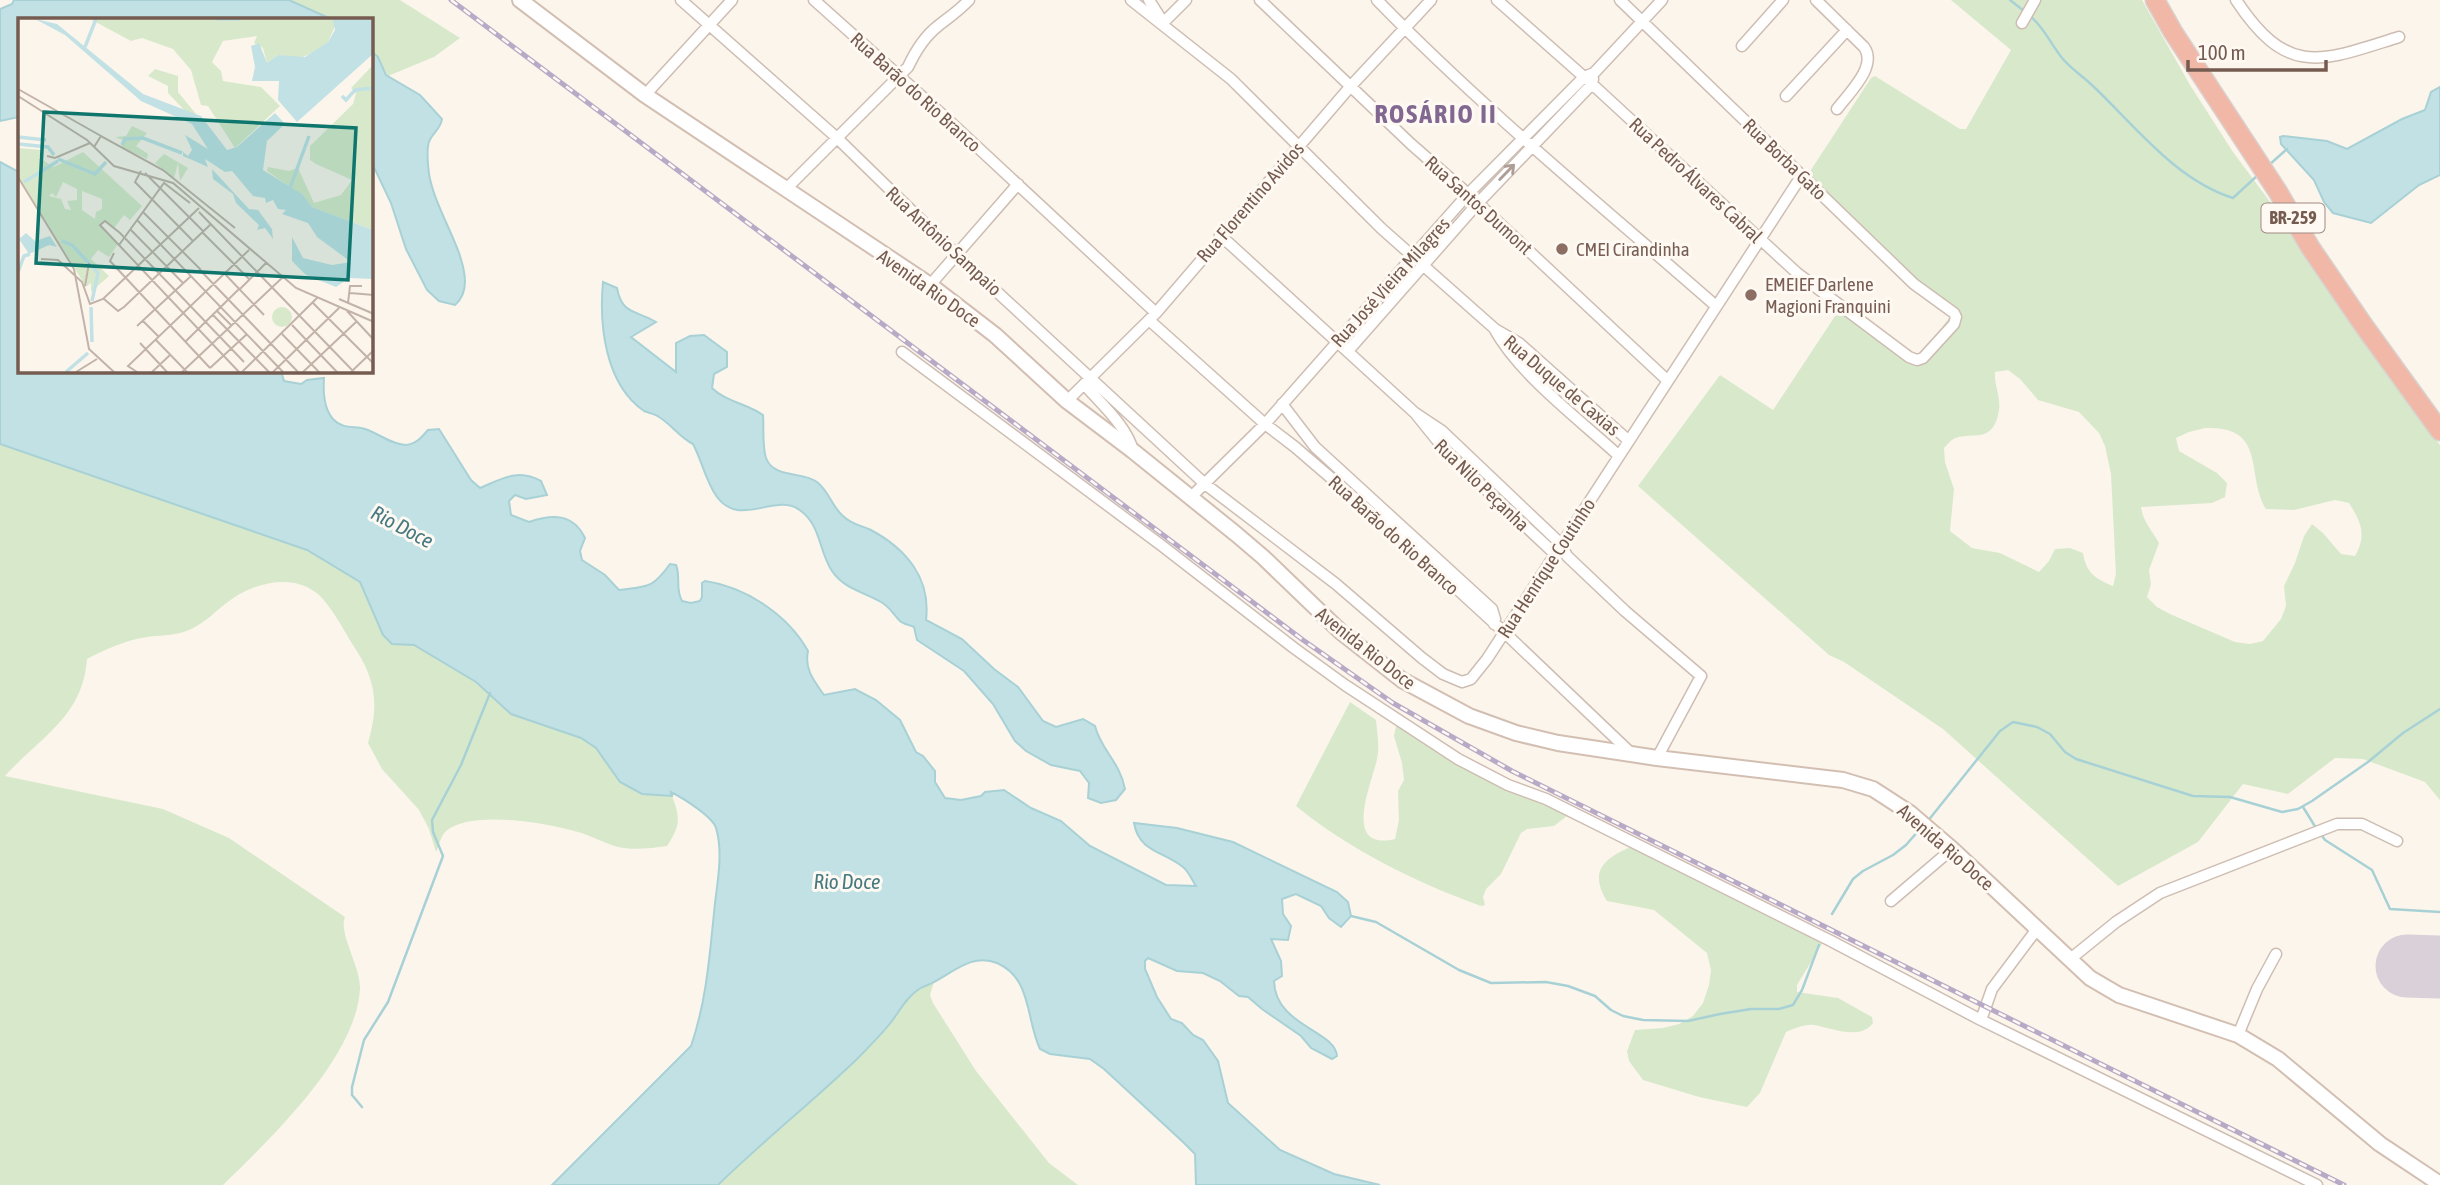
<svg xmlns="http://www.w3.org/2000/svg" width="2440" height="1185" font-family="'Asap Condensed',sans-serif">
  <rect width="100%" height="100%" fill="#fcf5ec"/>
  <path fill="#d8e9cb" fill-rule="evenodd" d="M289,0H400L460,38L434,57L388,76L378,57L371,51V19H331Z
    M1951,0H2142L2190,85L2233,152L2305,249L2440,445V800L2425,782L2363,759L2335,758L2288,794L2243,784L2198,842L2118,886L1943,729L1844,662L1829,655L1638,486L1720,375L1773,410L1841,307L1918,359L1952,314L1805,179L1871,78L1875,76L1960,129H1966L2011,50ZM2008,370L2020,379L2038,400L2079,412L2099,433L2105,446L2111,474L2116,574L2113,586C2095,579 2086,572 2083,553L2070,548L2055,549L2049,561L2039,572L2000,553L1972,548L1950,531L1954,489L1945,462L1944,448C1947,445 1949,442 1952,440C1968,429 1993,448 1999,410C2001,397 1994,386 1995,372ZM2205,428C2268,426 2245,474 2266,509L2294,510L2335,500L2349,503C2361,522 2367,535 2355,556L2341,554L2323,533L2312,524L2304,536L2295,563L2284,586L2286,606L2281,619L2263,641L2250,644L2235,642L2170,614L2157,607L2147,597L2151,584L2149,570L2159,543C2152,530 2143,522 2141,507L2212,503L2225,497L2227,483L2217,473L2179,451L2176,438L2189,432Z
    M0,444L307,550L360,582L383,635L392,644L414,645L476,682L511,714L581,738L596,748L620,782L642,794L672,796C681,819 680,826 667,846C653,848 638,850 624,848C608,846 593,836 578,832C548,823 469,809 445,832C441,836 439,846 436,852L429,829L419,810L382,769L368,743C380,702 375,677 351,642C342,627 333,610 321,597C297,573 258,581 232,599C217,609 206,623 189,630C175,636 162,635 147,637C126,640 106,649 87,659C83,717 40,737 5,776L163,809L229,838L345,917C338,933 361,967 360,989C356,1058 271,1138 223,1185H0Z
    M1350,702L1376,720C1377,733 1380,747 1377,759C1372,783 1341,852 1395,839L1399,820L1398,791L1404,780L1402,763L1394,736L1397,721L1463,759L1571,813L1554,826L1527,829L1521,833L1501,874L1486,889L1483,897L1485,905L1481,906C1417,883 1348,849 1296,806Z
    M1635,845L1825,939L1797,985V992L1838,998L1872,1017L1873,1023C1860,1041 1832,1028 1814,1025C1805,1024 1794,1029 1786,1032L1760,1093L1747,1107L1699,1097L1643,1080L1629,1061L1627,1051L1635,1030L1663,1028L1679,1024L1693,1016L1703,1003L1709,985L1711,970L1707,953L1654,910L1607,901C1587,869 1607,857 1635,845Z
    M934,982L930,995L933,1003L976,1071L1049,1163L1078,1185H718L764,1140L857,1059L916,991Z"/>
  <path fill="#c1e1e5" stroke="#a8d1d6" stroke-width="2" d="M14,0H289L331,19H19V117L0,121V9L12,4Z
    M371,51L378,57L386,75L420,95L442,119C441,129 432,133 429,142C426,150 428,165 429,174C435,210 464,248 465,281C465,290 462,299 455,305L439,301L427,290L406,249L391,203L371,161Z
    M2440,87V175L2419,185L2371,223L2333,213L2324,202L2314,180L2281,144L2280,137L2283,136L2327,141L2347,149L2402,119L2425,110L2431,92Z
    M0,162L19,172V371H281L284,381L301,384L307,380L324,378C323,392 324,410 334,420C342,429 355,426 365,429C378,433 392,445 406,445C416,444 422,437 428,430L439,429L471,480L480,488C502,479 517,468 541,481L547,495L526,499L515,495L509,501L511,515L529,522C552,514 573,513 585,538L580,551L582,560L605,575L619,590C648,586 652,589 670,564L676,565C681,577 675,589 682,601L691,603L700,601L702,597V583L705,581C746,587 788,615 808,651C804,669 814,681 824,695L855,689L876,700L900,720L916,752L923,756L935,771V782L945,798L961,800L981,796L985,792L1004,790L1031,808L1061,821L1090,846L1166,885L1196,886C1192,880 1189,872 1183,867C1163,851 1139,852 1134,823L1177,828L1233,842L1337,892L1348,902L1351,916L1341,927L1329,918L1321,906L1296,894L1282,899L1283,914L1291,926L1288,940L1271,939L1281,961L1282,976L1274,981C1275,1026 1335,1030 1337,1056L1332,1059L1311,1048L1301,1036L1262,1009L1248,997L1239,996L1220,981L1203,973L1177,971L1148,958L1145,961V969L1157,997L1171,1019L1182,1023L1193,1035L1203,1040L1218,1061L1228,1103L1280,1150L1334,1174L1380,1185H1196L1195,1154L1183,1142L1104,1069L1090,1059L1050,1054L1040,1049C1026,1020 1032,978 997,963C972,953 954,972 934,982C929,985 924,986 919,989C907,997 900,1010 892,1021C881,1035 868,1048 856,1060C811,1103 762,1142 718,1185H552L691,1046C707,1000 710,951 715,903C718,879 723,851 716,828C713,817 683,798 671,792L672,796L642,794L620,782L596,748L581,738L511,714L476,682L414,645L392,644L383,635L360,582L307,550L0,444Z
    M603,282L617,288C622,315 636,310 656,322L631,337L676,372V343L690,336L704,335L727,352V367L714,374L712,388C726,402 746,403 763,415C764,428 762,446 766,458C774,479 803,471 817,482C829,491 832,507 843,516C852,525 861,525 871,530C906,549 931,578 926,620L962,639L994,669L1018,687L1043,721L1056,727L1083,719L1095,726C1101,750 1120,762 1125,789L1116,800L1101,803L1088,798L1089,783L1080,771L1051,765L1026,751L1015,741L993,704L964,671L917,640L914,627C910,625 903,624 900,621C893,614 890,607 881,602C864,592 844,589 832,571C819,552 821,526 801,511C776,491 741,529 717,497C706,482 702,461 693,444C679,437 672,425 659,417C655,414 649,413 644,411C605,384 599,325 603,282Z"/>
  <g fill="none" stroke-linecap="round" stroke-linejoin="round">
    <path stroke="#a8d1d6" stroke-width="2.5" d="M2010,0L2024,11
      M2029,15C2044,27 2050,43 2062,58C2071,69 2084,77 2094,87C2136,127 2176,180 2233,198L2259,174
      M2269,165L2287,149
      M2303,807L2316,828
      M1927,822L2000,731L2013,722L2037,727L2050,734L2065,752L2076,759L2193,796L2230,797L2282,812L2298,809L2312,801L2368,762L2403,733L2440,709
      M2320,833L2325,840L2372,870L2390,909L2440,912
      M1832,914L1853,879L1863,871L1893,855L1906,845L1920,829
      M1351,916L1376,922L1459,970L1491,983L1546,982L1568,986L1595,996L1611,1010L1623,1016L1643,1020L1688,1021L1720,1014L1751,1009H1779L1793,1005L1802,990L1819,945
      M362,1107L352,1095V1087L364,1040L388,1002L443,856L433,832L432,820L461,765L490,693"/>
    <path stroke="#dad0d9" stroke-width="63" d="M2407,966L2440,967"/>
    <defs>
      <path id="street" d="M681,0L836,137L956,254L1205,484L1336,584L1422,658L1443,674L1462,682L1471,679L1487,659L1802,175
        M814,0L945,117L1156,313
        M1131,0L1231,79L1382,229L1495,329L1519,343L1629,441
        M1149,0L1161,19
        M1260,0L1411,144L1468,194L1668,381
        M1377,0C1483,109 1602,206 1716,306
        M1497,0L1592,84L1797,273L1909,357L1917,360L1923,358L1954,324L1956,317L1954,313L1914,284L1620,0
        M1816,0L1864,47C1878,66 1849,93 1837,109
        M2236,0C2288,79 2322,61 2399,37
        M1163,23L1186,0
        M2022,23L2035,0
        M1742,46L1783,0
        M645,95L732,0
        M1786,96L1847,30
        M785,190L908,67C915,52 925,36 938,26C949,17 959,11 969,0
        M1220,235L1415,413L1449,455L1554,553L1557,554
        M930,285L1018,184
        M1149,320L1265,424L1295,447L1410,546L1504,632L1633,755
        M1495,330C1521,376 1579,419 1618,455
        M1348,351L1478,203L1592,84L1593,79
        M902,352L1161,545L1294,648L1345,685L1458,759L1508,785L1546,799L1831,941L1981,1020L1992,989L2037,929
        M1084,384C1100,403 1127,426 1133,451
        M1067,401L1156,313L1350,87L1431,0
        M1282,404L1315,447L1492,609L1495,619L1494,624
        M1415,413L1442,431L1561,544L1567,556L1625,611L1701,676L1657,758
        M1191,497L1265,424L1468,194L1584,77L1594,73L1662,0
        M1891,901L1952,849
        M2069,960L2116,922L2160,893L2337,824H2362L2397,841
        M1981,1020L2317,1185
        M2238,1035L2257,989L2276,954"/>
      <path id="secondary" d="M520,0L645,95L930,285L995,335L1067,401L1133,451L1236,534L1263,557L1341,632L1402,680L1469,716L1516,733L1558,743L1657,758L1843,780L1873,789L1910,813L1952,849L2090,978L2119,995L2238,1035L2278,1059L2380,1144L2440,1184"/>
      <path id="highway" d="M2155,0L2173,32L2278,192L2310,247L2364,326L2440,431"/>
    </defs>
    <use href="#street" stroke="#cebdb2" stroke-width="13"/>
    <use href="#secondary" stroke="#d3bfb2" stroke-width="18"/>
    <use href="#highway" stroke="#d9d1ce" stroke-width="21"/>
    <use href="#street" stroke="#fff" stroke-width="10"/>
    <use href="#secondary" stroke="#fff" stroke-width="14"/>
    <use href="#highway" stroke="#f1b8a8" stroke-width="18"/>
    <defs>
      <path id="rail" d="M451,0L1303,640L1393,703L1512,771L2344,1185"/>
    </defs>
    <use href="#rail" stroke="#b8aac6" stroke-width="5"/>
    <use href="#rail" stroke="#fef9f3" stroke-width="2.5" stroke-dasharray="8" stroke-linecap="butt"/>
  </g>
  <defs><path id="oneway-shaft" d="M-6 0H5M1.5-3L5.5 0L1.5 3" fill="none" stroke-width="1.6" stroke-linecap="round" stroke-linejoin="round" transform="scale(1.75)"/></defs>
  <use stroke="#ad9d96" href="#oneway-shaft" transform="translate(1507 172) rotate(-46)"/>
  <g fill="#8d6e63" stroke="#fef9f3" stroke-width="2.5">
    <circle cx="1562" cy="249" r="7"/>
    <circle cx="1751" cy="295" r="7"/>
  </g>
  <g text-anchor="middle" stroke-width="6" stroke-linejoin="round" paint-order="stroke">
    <rect fill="#fef9f3" stroke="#9f8b81" stroke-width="2" x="2261.5" y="203.5" width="63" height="29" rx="5"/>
    <g font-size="18" font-weight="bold" fill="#765c50">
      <text x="2293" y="224">BR-259</text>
    </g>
    <g font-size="19" fill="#765c50" stroke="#fef9f3">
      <text transform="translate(916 92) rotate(42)" y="7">Rua Barão do Rio Branco</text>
      <text transform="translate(1785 159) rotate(44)" y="7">Rua Borba Gato</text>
      <text transform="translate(1696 180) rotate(43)" y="7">Rua Pedro Álvares Cabral</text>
      <text transform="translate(1250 202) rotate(-49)" y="7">Rua Florentino Avidos</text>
      <text transform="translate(1479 205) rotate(42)" y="7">Rua Santos Dumont</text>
      <text transform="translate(944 241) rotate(43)" y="7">Rua Antônio Sampaio</text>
      <text transform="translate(1390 282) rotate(-48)" y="7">Rua José Vieira Milagres</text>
      <text transform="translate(929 288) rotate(35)" y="7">Avenida Rio Doce</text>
      <text transform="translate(1562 385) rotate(40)" y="7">Rua Duque de Caxias</text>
      <text transform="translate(1482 485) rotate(44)" y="7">Rua Nilo Peçanha</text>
      <text transform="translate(1394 535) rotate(42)" y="7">Rua Barão do Rio Branco</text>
      <text transform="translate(1546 568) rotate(-57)" y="7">Rua Henrique Coutinho</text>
      <text transform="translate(1366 648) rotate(38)" y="7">Avenida Rio Doce</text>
      <text transform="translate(1946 847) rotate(41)" y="7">Avenida Rio Doce</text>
    </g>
    <g font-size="19" fill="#785e54" stroke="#fef9f3" text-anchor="start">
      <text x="1576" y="256">CMEI Cirandinha</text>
      <text x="1765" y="291">EMEIEF Darlene<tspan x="1765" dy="22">Magioni Franquini</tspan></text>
    </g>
    <g font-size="21" font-style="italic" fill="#477980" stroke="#fef9f3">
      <text transform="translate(402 527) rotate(28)" y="7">Rio Doce</text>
      <text x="847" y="889">Rio Doce</text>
    </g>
    <g font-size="26" font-weight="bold" letter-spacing="2" fill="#826891" stroke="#fef9f3">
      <text x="1436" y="123">ROSÁRIO II</text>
    </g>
  </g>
  <g transform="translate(18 18)">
    <rect width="355" height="355" fill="#fcf5ec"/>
    <path d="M72,1H315L318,6L310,24L297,34L282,40L260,37L249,45L245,30L236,25L239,18L205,23L194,44L203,53L205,63L243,69L262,88L217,130L190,88L183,87L173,52L155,31L124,20L113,23ZM355,47L354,172L355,212L294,189L284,177L249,153L250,149L271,153L280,150L296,185L323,177L334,162L298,146L292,142V128L335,86L338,75L333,70ZM137,51L160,58V74L178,96L169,95L150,75V68L130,58ZM114,108L129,115L118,128L130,136L129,141L103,129L107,123L97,119L108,118ZM0,130L25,132L21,140L36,149L65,134L124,188L112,202L106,197L96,210L87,203L83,208L100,226L91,239L80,232L73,241L91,258L73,274V265L68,269L0,157ZM45,164L59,171V182L49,183L53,192L47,191L43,181L31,178L34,175L38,179ZM64,173L84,181V191L78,194L77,201L64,192ZM146,136L170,150L162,163L160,145L156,160L137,145ZM254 299a10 10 0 1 1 20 0a10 10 0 1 1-20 0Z" fill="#d8e9cb" fill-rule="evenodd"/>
    <path d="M17,1L39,6L125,76L183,98L209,132L219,129L257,95L267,106L249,123L245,152L284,176L294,189L355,212V261L331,260L318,269L288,257L274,243V219L285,240L314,247L333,244L299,219L290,205L264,196L268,192L260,191L255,182L248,185L247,180L235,178L214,153L207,154L187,141L190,149L165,138V134L170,138L174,132L167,117L190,131L174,106L123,83L47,17ZM315,1H355V36L279,104L260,82L261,63H234L237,49L233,28L241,25L249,45L260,37L287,39L310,24L317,12ZM194,151L231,191L240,192L254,211L255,221L247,210L239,212L241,207L218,185L215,176L195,161ZM8,215L17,223L32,218L39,229L31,227L11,236L1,221Z" fill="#c1e1e5"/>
    <path fill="none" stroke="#c1e1e5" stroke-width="3.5" d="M198,1H222M67,29L78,1M324,78L328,82L337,72L356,70M0,119L28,122M0,126L30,129L36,137M104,127L107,121L125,120L164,135M40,141L77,156L88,144M6,164L40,143M272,170L291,118M44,223L54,227L80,255L74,283M0,254L6,238L12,236M73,289L74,324M48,354L70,335"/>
    <path fill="none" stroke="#c2b3a9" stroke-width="2" d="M0,71L83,118M0,78L69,122L96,148L155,165L278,270L356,304M76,129L83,118L145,152L217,210M29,138L37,140L72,125M123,153L117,164L175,223M127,155L185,213M0,159L56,251L71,331L96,354M125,194L183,252M181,194L336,354M119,202L265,354M112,211L165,265M184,214L231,261M101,227L146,165L172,185M96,235L92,243L192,350M23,241L40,242L64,264L72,286L85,281L107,260M181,251L280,354M206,255L246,297M108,259L181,190M67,268L71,245M222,271L248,245M157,272L102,215L87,203L82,207L221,354M158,273L226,344M332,275L356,277M86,281L100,293L106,289L193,206M321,281L356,296M295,285L356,346M330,285L332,268H344M198,292L214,308M329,293L356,322M194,296L251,354M125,303L141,319M274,307L319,354M119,308L173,258M264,316L301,354M137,321L169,354M168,323L222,270M122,325L149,354M192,350L229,316M58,354L79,341M119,354L110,348L231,232M134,354L152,337M164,354L265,259M224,354L299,280M255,354L321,290M285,354L338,304M333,354L356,332"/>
    <path fill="#0f766e" fill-opacity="0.15" stroke="#0f766e" stroke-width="3.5" d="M26,94L338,110L330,262L18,245Z"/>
    <rect width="355" height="355" fill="none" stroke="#765c50" stroke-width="3.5"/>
  </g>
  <path d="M2188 60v10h138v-10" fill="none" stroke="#765c50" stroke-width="3.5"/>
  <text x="2198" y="60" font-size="21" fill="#765c50" stroke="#fef9f3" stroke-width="5" paint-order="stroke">100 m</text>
</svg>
